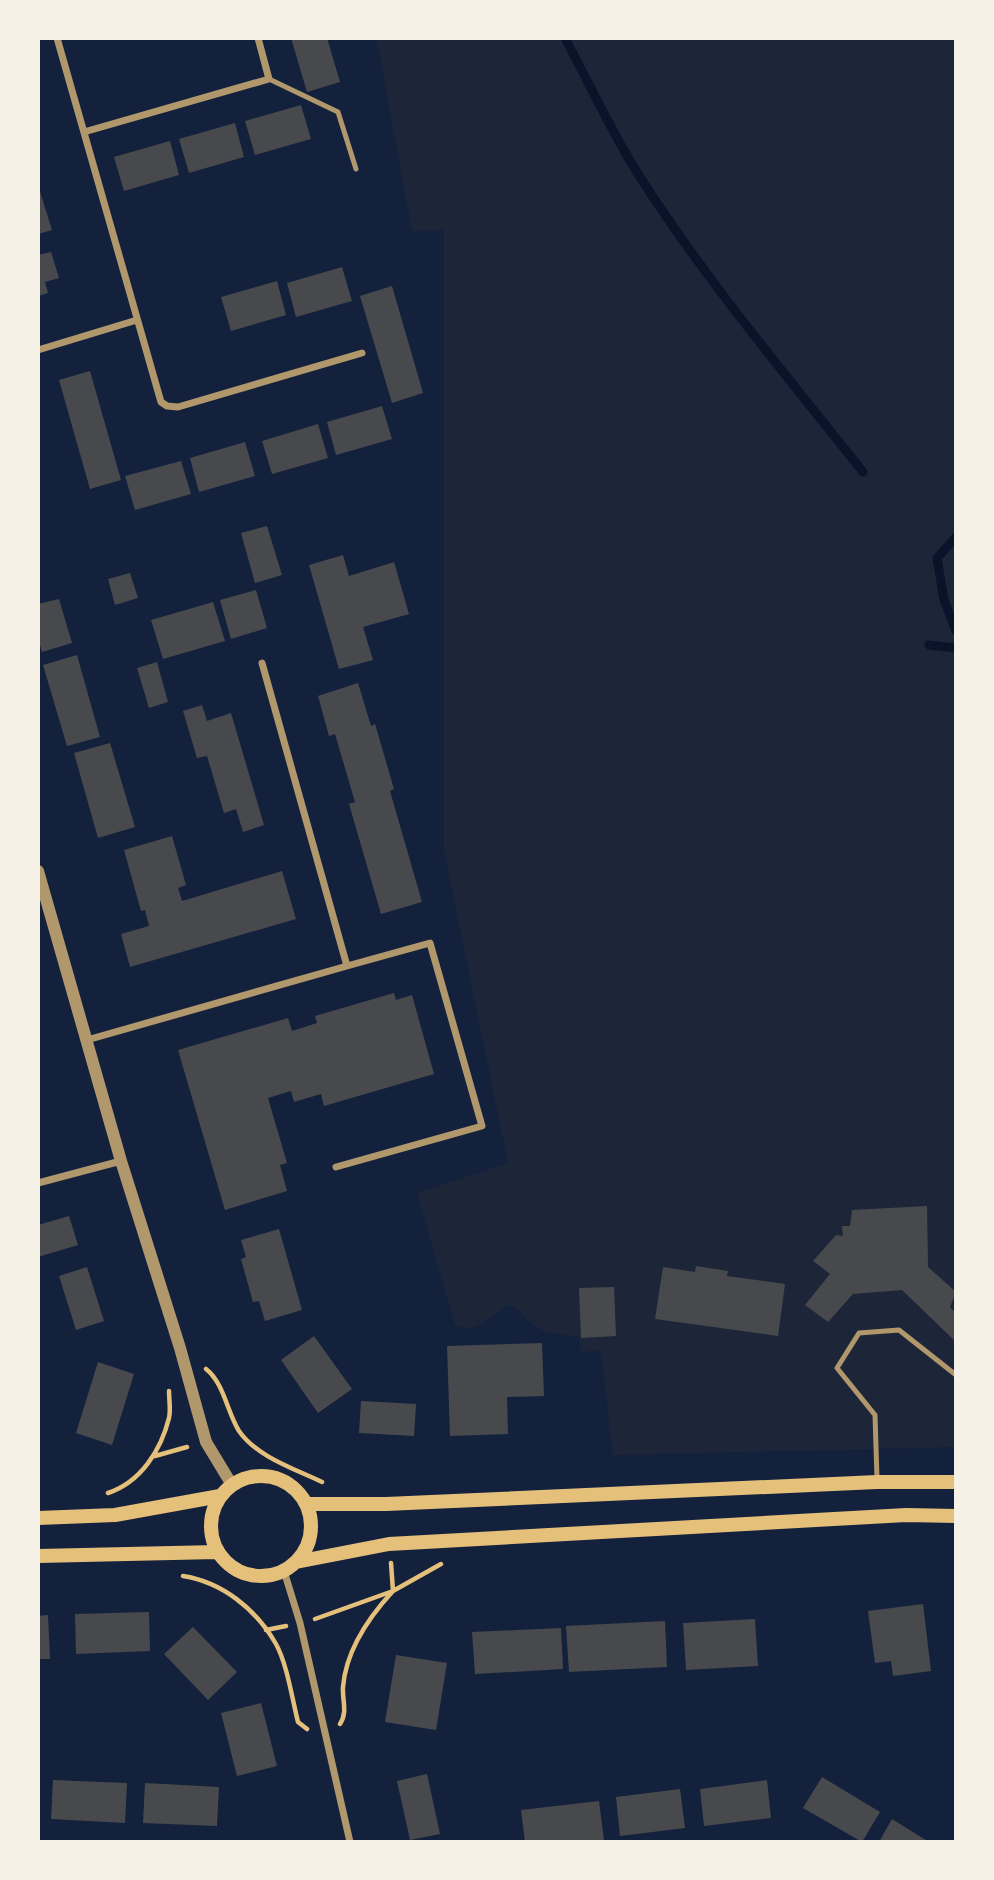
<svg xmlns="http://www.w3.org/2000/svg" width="994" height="1880" font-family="'Times New Roman',serif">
  <rect width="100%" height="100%" fill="#14213d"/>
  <path fill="#1d2539" d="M377,39H955V1447L613,1455L601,1350L581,1352L579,1336C561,1335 545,1335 530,1322C521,1314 522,1310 508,1305C491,1315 475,1336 455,1325L417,1193L508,1163L444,850V230L412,231Z"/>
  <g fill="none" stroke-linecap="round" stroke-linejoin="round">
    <path stroke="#0b132b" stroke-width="9" d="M565,38C589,83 611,131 638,174C705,279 786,375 863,472
      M956,537L937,558L944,600L956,631
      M929,645L956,648"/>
  </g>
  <path fill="#48494c" d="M291,38H327L340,82L307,92Z
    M301,105L311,139L255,155L245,121Z
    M235,123L244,157L189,173L179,139Z
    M170,141L179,175L124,191L114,157Z
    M38,185L52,230L38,234Z
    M51,252L59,278L45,282L48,293L38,296V255Z
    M342,267L352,301L296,317L287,283Z
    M277,281L286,315L231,331L221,297Z
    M392,286L423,393L392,403L360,296Z
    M90,371L121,480L90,489L59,380Z
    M382,406L392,439L336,455L327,422Z
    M318,424L328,458L272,474L262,441Z
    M245,442L255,476L199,492L190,458Z
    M181,461L191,494L135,510L125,476Z
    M267,526L282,575L255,583L241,533Z
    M343,555L349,576L394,562L409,614L363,627L373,660L339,669L309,565Z
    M130,573L138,598L115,605L108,579Z
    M256,590L267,628L231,639L220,600Z
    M59,599L72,643L42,652L38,638V604Z
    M213,602L225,641L163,659L151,620Z
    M77,655L100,737L67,746L43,665Z
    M157,662L168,702L149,708L137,668Z
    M358,683L371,726L375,724L394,789L390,791L422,902L381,914L349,804L355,802L335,734L329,736L318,696Z
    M202,705L207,721L231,713L264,825L243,832L236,809L224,813L207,756L197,758L183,711Z
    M110,743L135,827L98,838L74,753Z
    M172,836L186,885L178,888L182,901L282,871L296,919L130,967L121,934L149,926L145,910L141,911L124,850Z
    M394,993L396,1000L412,995L434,1074L324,1106L321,1094L294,1102L291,1091L268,1098L287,1163L280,1165L287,1191L225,1210L178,1050L288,1018L292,1031L317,1023L315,1016Z
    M927,1206L928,1267L956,1292L950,1307L956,1313V1342L902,1290L853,1294L828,1322L805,1305L830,1274L813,1261L836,1235L843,1236L842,1226H850L852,1210Z
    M69,1216L78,1245L38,1257V1225Z
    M279,1229L302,1310L265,1321L259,1301L253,1302L241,1259L246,1257L241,1240Z
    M696,1266L728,1271L727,1276L785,1284L778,1336L655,1319L663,1267L695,1272Z
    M87,1267L104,1321L76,1330L59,1276Z
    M614,1287L616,1336L581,1338L579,1288Z
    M314,1336L352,1389L318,1413L281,1360Z
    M542,1343L544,1396L507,1397L508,1434L450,1436L447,1346Z
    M98,1362L134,1374L112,1445L76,1433Z
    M361,1401L416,1404L414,1436L359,1433Z
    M923,1604L931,1671L893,1676L891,1661L875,1663L868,1611Z
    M149,1612L150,1651L76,1654L75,1614Z
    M48,1615L50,1659H38V1616Z
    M755,1619L758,1666L686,1670L683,1623Z
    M665,1621L667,1667L569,1672L566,1626Z
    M193,1627L237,1672L208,1700L164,1654Z
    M561,1628L563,1669L475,1674L472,1632Z
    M396,1655L447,1663L436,1730L385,1722Z
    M261,1703L277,1766L237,1776L221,1713Z
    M427,1774L440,1834L410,1840L397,1781Z
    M822,1777L880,1812L862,1842L803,1808Z
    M53,1780L127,1783L125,1823L51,1819Z
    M767,1780L771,1818L704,1826L700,1789Z
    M145,1783L219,1787L217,1826L143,1823Z
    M680,1789L685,1828L620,1836L616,1797Z
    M599,1801L604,1841L525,1842L521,1810Z
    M892,1819L921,1837L929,1842H879Z"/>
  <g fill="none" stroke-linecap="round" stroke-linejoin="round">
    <path stroke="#e5c07b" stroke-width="4.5" d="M206,1369C224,1383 227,1412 239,1431C257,1457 295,1469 322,1482
      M155,1456L187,1447
      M108,1493C141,1482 161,1450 169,1418C171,1410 169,1400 169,1391
      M183,1576C222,1582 256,1609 276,1644C287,1664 292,1698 298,1722L307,1729
      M315,1619L393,1591L441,1564
      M266,1630L286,1626
      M340,1724C348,1712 342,1700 343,1687C346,1650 369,1617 393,1591L391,1563"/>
    <path stroke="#b1986c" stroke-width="5" d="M269,79L338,112L356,169
      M877,1479L875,1415L837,1368L859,1333L899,1330L956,1375"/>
    <path stroke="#b1986c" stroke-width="7" d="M57,38L161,402L167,406L178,407L362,353
      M84,132L269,79L258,38
      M38,350L137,320
      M87,1040L347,966L262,663
      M336,1167L482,1126L430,943L347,966
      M38,1183L121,1161
      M284,1571L300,1623L350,1842"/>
    <path stroke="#b1986c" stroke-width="12" d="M38,871L121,1161L180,1348L206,1442L232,1485"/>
    <path stroke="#e5c07b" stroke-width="14" d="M211 1526a50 50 0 1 1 100 0a50 50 0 1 1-100 0Z
      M307,1504H386L877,1482H956
      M38,1518L115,1515L220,1496
      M38,1556L217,1552
      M296,1562L389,1544L906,1515L956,1516"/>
  </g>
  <rect width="994" height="1880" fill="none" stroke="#f6f1e7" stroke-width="80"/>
</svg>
